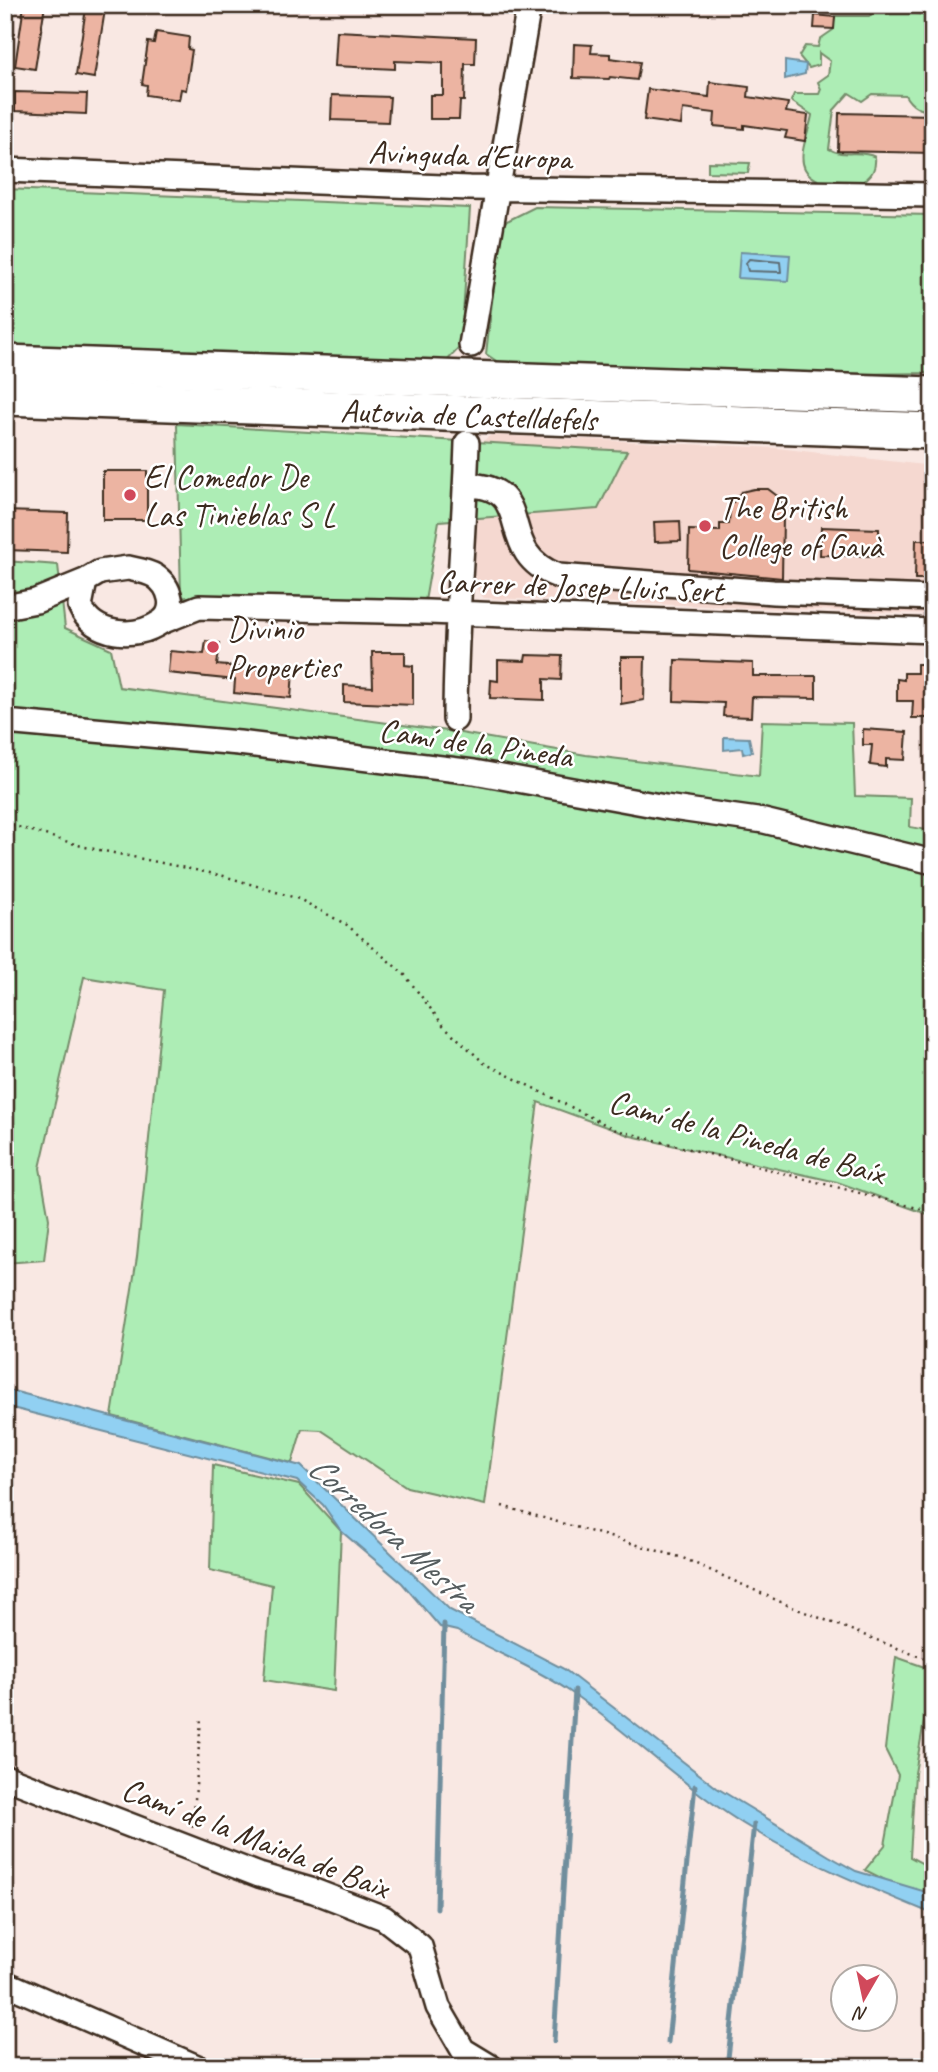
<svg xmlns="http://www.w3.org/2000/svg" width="938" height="2072" font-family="Caveat,sans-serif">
  <rect width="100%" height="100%" fill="#f9e8e3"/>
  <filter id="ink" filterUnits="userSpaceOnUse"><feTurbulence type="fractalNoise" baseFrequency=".0143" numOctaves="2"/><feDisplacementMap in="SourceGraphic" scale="14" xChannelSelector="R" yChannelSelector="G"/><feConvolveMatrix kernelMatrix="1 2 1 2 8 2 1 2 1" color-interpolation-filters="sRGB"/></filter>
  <g filter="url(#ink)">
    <path fill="#f5d8d0" d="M491,435L777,448L933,466V614L565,601V590H555L554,600L484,598L474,585L480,443Z"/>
    <path fill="#adedb5" stroke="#748c6a" stroke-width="2" d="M883,5C903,5 913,16 933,16V111C920,111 911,106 905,95L872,94L862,101L849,93L834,110L829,149C843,158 860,149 875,157C879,196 816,190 805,169C797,154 810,130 812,115L791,101L794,94H819L821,89L818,82L828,75L830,61L819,53V65L809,68L799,56L805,46L818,47L820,39L833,30L835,16H869Z
      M708,162L750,163L748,173L708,172Z
      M5,189L470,208L461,346L441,367L5,347Z
      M535,207L933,215V373L699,376L511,371L486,354L501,224Z
      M177,424L627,451L598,509L439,521L425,601L181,597Z
      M5,561L58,565L65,628L111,649L119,687L455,732L586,755L759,776L762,721L852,723L855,796L911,798L910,827L933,831V1216L837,1182L631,1136L538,1102L485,1505L407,1487L321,1430L302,1429L292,1463L112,1416L137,1257L164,990L84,977L40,1168L49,1219L44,1260L5,1263Z
      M213,1465L299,1485L341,1531L334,1691L264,1680L272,1585L210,1570Z
      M896,1657L933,1670L915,1773L910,1857L933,1869V1904L865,1870L885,1845L898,1775L885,1749Z"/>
    <path fill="#91d0f2" stroke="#6f8e9d" stroke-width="2" d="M785,61L806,64L805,74L785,79Z
      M740,252L790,255L788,281L738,278Z
      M724,737L749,738L752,752L743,754L742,748L724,750Z
      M5,1389L301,1466L450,1610L564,1669L717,1788L829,1856L856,1871L933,1894V1914C872,1889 812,1865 755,1831C688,1792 633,1735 569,1691C535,1667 493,1652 457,1631L440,1627L402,1583L341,1531L323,1505L297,1481L12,1408L5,1405Z"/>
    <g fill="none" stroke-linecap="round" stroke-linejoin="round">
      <path stroke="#5d6c73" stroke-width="2" d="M749,259L780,262L781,272L748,271L746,263Z"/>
      <path stroke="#6f8e9d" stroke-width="5" d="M437,1908L444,1624
        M554,2041L575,1690
        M668,2042L695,1786
        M727,2067L754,1824"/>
    </g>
    <path fill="#ecb4a2" stroke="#3b2a1e" stroke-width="2" d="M24,5H45L35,69L15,66Z
      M86,8L105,10L94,78L76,75Z
      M815,15L835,17L834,29L814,28Z
      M337,31L476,38L475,64H465L464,101H460L459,119H430V95H443V63L395,61V69L335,66Z
      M156,32L189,37L188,49L192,50L186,90L181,89L179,100L146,95L147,85L142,84L148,42L154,43Z
      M574,44L592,45L591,53L610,54V58L640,62L637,80L610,77L609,79L573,78Z
      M710,82L749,87L748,97L788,103L786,112L808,115L805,141L785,138L787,131L744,125V129L714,126L715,113L683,109L681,125L644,120L648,89L709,97Z
      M15,92L87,94L86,114L15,111Z
      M332,95L390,97L388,122L331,120Z
      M839,113L933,115V153L838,151Z
      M103,471H147V520H103Z
      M754,489H768L780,498L786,516H783L782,578L688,569L689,530L720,531V524H729L730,506L741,492Z
      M5,511L68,513L67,552L5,550Z
      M680,521L681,541L655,542L654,522Z
      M821,527L879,529V556L820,555Z
      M916,540H933V579H915Z
      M206,641L220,643L217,665L293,672L291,698L234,693L235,680L168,673L170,651L204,654Z
      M372,652H405V665L413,666V705L344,702V685L373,687Z
      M526,655L562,656L561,680L544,679V700L490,698L491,680L498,681V660L525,661Z
      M621,657H645L644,700L621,704Z
      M675,660L753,663V676H816V698L752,697L751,717L723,716L724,703L674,701Z
      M917,664H933V718H912L913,701H897V679L904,680V673H917Z
      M863,729L907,732L905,760L886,759V767L870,765L872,745H863Z"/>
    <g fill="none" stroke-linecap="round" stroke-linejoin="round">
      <defs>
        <path id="minor" d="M5,170L469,188L933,195
          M471,345L529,5
          M466,485C540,486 491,551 558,576L773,592L933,598
          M128,568C137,570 147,571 155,576C170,586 178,610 161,622C135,640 93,636 80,606L85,581L100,572Z
          M5,607L36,601L85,581
          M161,622L199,607L428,612L933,631
          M455,719C455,627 464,535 467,443
          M5,722L239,743L474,772L665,807L764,821L933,862
          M5,1777L259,1875L314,1891L384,1918L420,1946L438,2007L463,2050L491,2067
          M5,1983L197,2067"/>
        <g id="highway">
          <path d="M5,363L933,395"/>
          <path id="s1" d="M5,397L933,431"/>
        </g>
      </defs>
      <use href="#minor" stroke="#3b2a1e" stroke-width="28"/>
      <use href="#highway" stroke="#3b2a1e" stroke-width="40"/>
      <path stroke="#3b2a1e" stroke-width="2.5" stroke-dasharray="2 5" stroke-linecap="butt" d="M5,823L85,847L224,876L299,899L347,925L405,975L443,1025L484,1063L616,1130L933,1212
        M502,1506L683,1558L792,1607L933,1662
        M193,1827L201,1718"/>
      <use href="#minor" stroke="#fff" stroke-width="23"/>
      <use href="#highway" stroke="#fff" stroke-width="35"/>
    </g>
  </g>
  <g fill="#d1495b" stroke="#fff" stroke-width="2.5">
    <circle cx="130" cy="495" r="7"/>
    <circle cx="705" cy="526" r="7"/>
    <circle cx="213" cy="647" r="7"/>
  </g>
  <g text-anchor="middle" stroke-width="5" stroke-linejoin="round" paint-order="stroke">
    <g font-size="33" fill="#3b2a1e" stroke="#fff">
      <text transform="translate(470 154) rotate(2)" y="12">Avinguda d'Europa</text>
      <text dy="12" stroke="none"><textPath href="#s1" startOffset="464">Autovia de Castelldefels</textPath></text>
      <text transform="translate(580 585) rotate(2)" y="12">Carrer de Josep Lluis Sert</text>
      <text transform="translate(476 742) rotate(8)" y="12">Camí de la Pineda</text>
      <text transform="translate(747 1136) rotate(15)" y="12">Camí de la Pineda de Baíx</text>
      <text transform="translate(256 1837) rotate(21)" y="12">Camí de la Maiola de Baix</text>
    </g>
    <g font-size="33" fill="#3b2a1e" stroke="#fff" text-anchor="start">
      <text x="144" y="488">El Comedor De<tspan x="144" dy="38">Las Tinieblas S L</tspan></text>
      <text x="719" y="519">The British<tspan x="719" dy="38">College of Gavà</tspan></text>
      <text x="227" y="640">Divinio<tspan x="227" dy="38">Properties</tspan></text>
    </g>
    <g font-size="35" font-style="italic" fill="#555c5e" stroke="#fff">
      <text transform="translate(394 1533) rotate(42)" y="12">Corredora Mestra</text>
    </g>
  </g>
  <rect width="938" height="2072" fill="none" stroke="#fff" stroke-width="28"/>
  <rect x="14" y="14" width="910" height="2044" fill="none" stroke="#3b2a1e" stroke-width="2.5" filter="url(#ink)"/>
  <g transform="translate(864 1998) rotate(189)"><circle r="33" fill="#ffffff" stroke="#b1aaa5" stroke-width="2"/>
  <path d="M0-5L12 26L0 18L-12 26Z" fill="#d1495b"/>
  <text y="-10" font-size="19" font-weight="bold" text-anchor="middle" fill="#3b2a1e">N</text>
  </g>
</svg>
